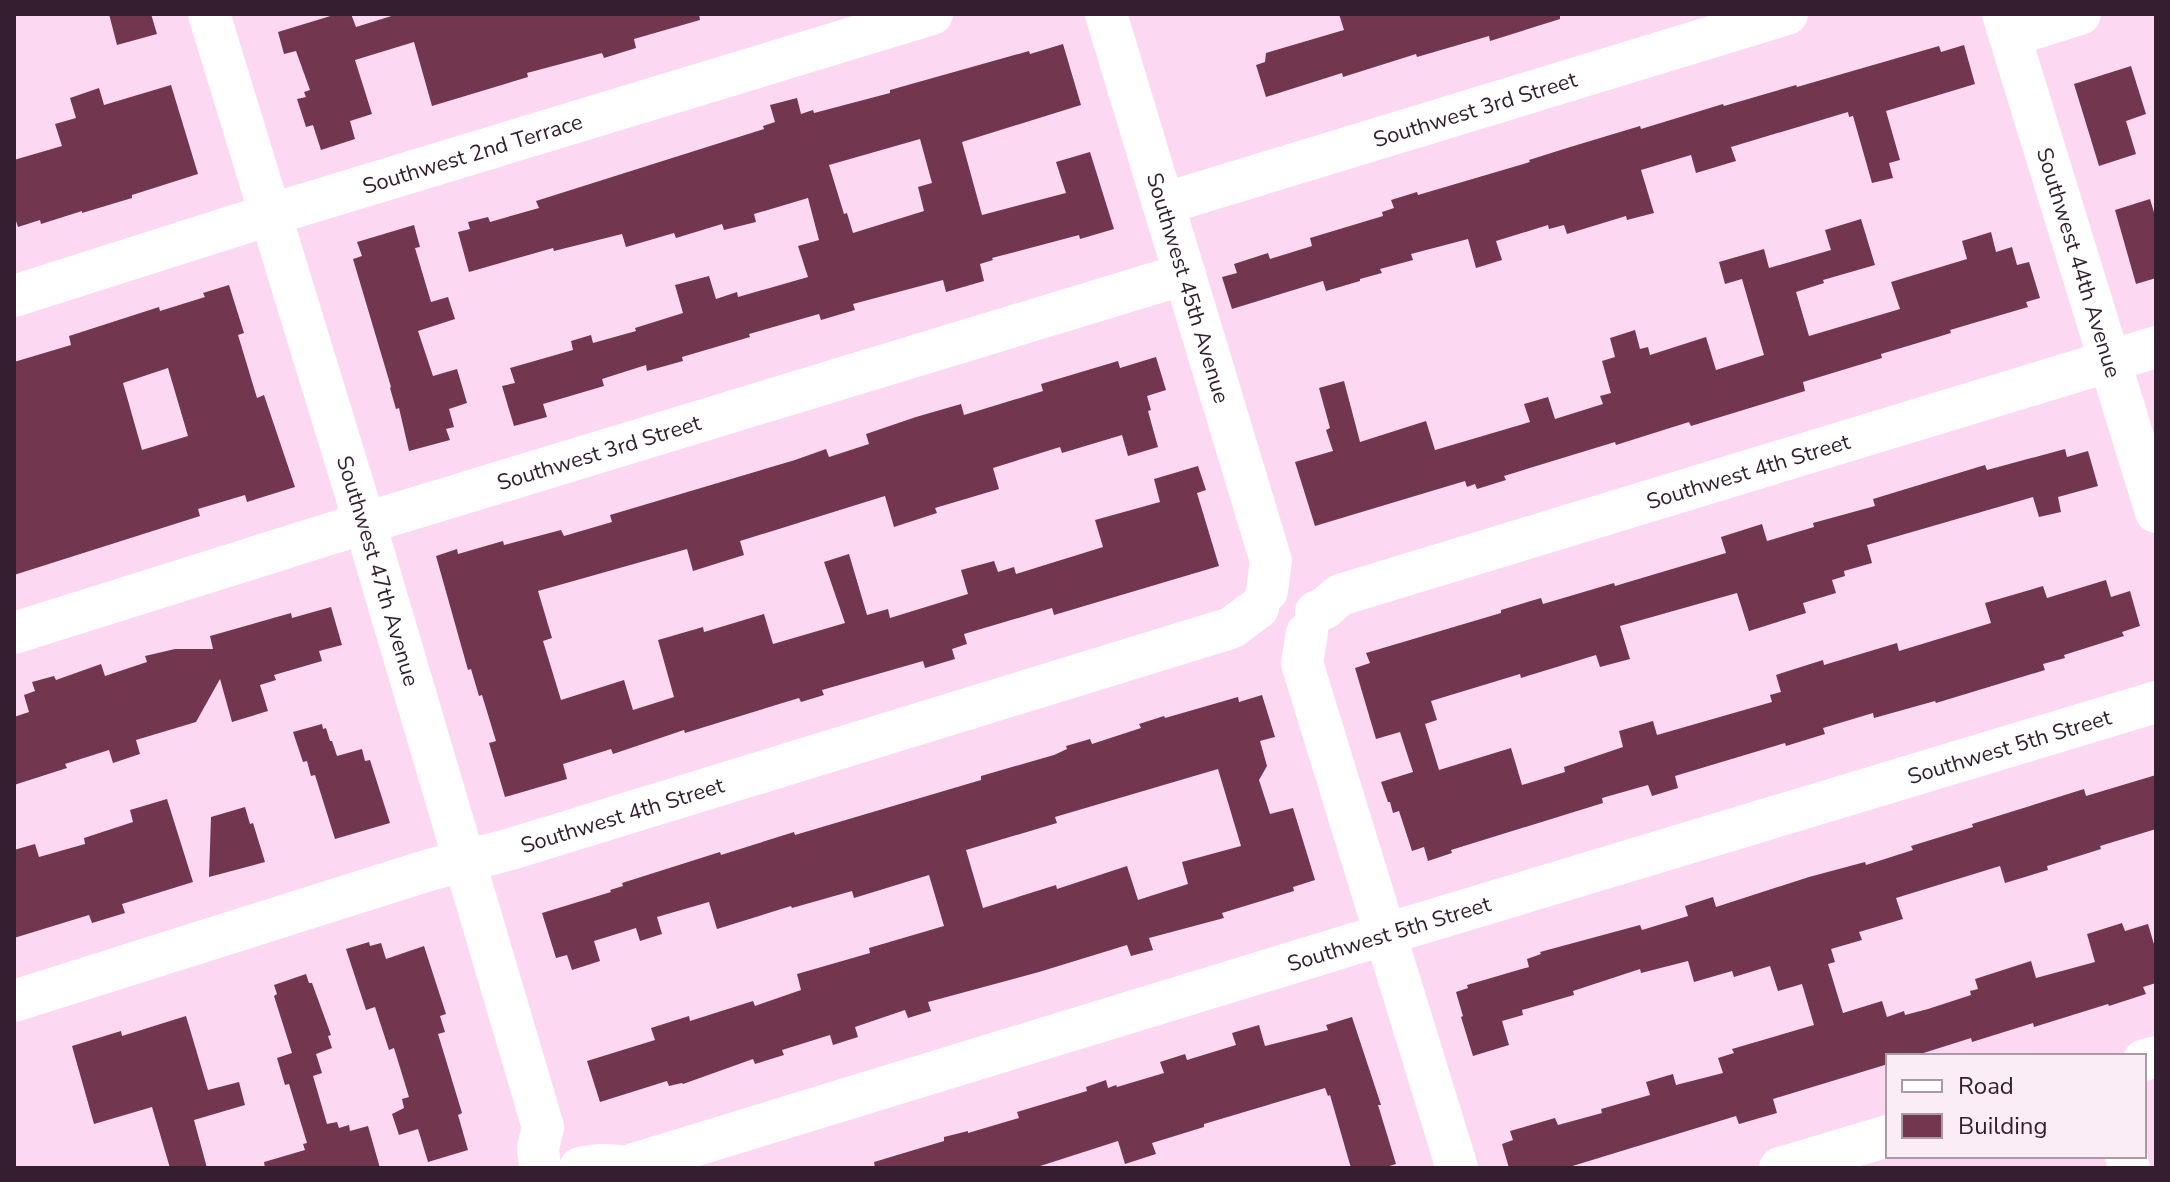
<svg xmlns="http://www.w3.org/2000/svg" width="2170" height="1182" font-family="'Nunito Sans',sans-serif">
  <rect width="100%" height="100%" fill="#fcd8f2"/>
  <path fill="#72374f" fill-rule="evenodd" d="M109,14H151L157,34L117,45Z
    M337,14H351L356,27L398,14H699L700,20L634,39L636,48L604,58L602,53L527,73L528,77L432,106L414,42L355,60L372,114L350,121L355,139L321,150L313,125L306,127L297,99L306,97L304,92L310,90L296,51L284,54L278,32Z
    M1339,14H1560V19L1490,41L1489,36L1417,57L1416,54L1343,77L1342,73L1266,97L1256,65L1265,62L1266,53L1344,30Z
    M1063,44L1081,105L962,142L982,215L1066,193L1056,162L1090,152L1114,229L1080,239L1079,235L992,258L993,260L980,264L984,281L946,292L943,280L853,304L855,310L821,320L819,314L749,334L750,337L682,357L683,361L647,371L646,365L602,379L604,386L543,404L547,417L514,426L502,386L515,383L510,368L573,350L571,341L591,335L593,343L636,331L635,328L683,313L675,285L709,276L716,299L737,292L738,297L808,277L798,246L819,240L808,198L754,214L756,222L724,230L722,224L676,238L674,233L626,247L622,234L554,251L553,248L469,272L458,232L470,229L468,222L488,217L490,222L539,208L536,201L764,129L763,126L775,122L770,105L797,98L801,114L813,110L814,113L890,93V90L1029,51L1030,54ZM920,139L932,183L918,187L924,211L853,233L847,213L844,214L829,165Z
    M1964,45L1975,84L1886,111L1900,160L1889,163L1893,178L1872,183L1853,116L1849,117L1848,112L1731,147L1736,161L1696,173L1691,155L1641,170L1654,213L1627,220L1626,216L1567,234L1564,225L1549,229L1548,225L1496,241L1502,260L1476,268L1468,239L1411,254L1413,260L1380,269L1382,273L1360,279V281L1326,291L1323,281L1232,309L1222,277L1237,273L1234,264L1268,253L1270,259L1312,246L1310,238L1383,216L1382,212L1394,208L1391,200L1417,192L1418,195L1530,162L1529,160L1567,148L1640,126L1641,129L1723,104L1724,106L1796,85L1797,87L1939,46L1941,52Z
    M2131,66L2146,114L2126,121L2136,154L2099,166L2074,84Z
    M171,85L198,174L132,195V198L82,213V211L41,224L40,220L18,227L14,215V160L62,146L55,124L76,118L70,98L99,88L104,105Z
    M2150,199L2156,219V278L2136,284L2115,210Z
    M1861,219L1875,265L1823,280L1824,283L1796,292L1809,336L1900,309L1891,282L1967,259L1962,241L1991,232L1996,252L2012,247L2017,265L2029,262L2040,298L2026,302L2028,307L1950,330L1951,333L1881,354L1882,358L1803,382L1805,391L1691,426L1689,422L1616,445L1615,442L1504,476L1506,480L1477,489L1475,484L1467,487L1465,481L1315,526L1295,462L1333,451L1326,430L1330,428L1319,388L1344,381L1360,442L1426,421L1435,450L1530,422L1524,404L1548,397L1555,419L1603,404L1600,396L1611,393L1602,361L1615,357L1610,338L1635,330L1640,349L1648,347L1650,355L1706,337L1716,370L1764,355L1742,279L1725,284L1719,262L1764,249L1769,268L1831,250L1825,230Z
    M414,225L420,247L415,248L431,302L448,297L455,319L418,331L433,376L457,369L467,403L449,409L454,427L446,429L450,440L409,451L399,408L396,409L390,388L391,387L353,259L362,256L357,242Z
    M229,285L244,333L238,335L257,398L264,395L295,487L247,502L245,495L198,509L200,516L14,575V362L71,345L69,336L159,307L160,311L205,297L203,293ZM168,368L188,436L142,450L123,383Z
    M1156,357L1166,390L1147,396L1151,410L1148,411L1158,447L1128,456L1122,435L1062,453L1060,447L993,468L999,489L935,508L937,513L894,527L885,496L740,541L744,555L693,571L687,549L538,591L552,638L543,641L561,700L624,680L633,710L674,697L658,640L703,627L704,632L764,614L773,644L845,623L824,562L849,554L867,615L888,609L890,618L968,594L961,570L994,561L998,572L1014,567L1016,574L1103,547L1095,520L1160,502L1154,479L1198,466L1206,490L1197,493L1219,566L1054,615L1052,608L964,634L967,644L952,649L955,659L925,668L923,661L822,690L824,695L801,702L799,698L685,733L684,730L613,754L611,749L563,764L567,779L505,797L489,743L496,741L482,695L479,696L471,669L468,670L436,556L457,549L458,554L503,541L504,545L561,530L564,536L612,522L610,515L795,460L826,449L829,457L869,444L866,434L916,417L961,404L964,415L1043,391L1041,384L1118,361L1120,368Z
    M2065,449L2067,457L2088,451L2098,486L2058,497L2061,512L2039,517L2033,497L1867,545L1872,563L1844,571L1845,576L1832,580L1836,593L1803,603L1806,613L1749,631L1737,593L1620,626L1630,659L1600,667L1596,655L1521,678L1520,674L1431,701L1437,720L1425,724L1439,770L1511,748L1522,785L1565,772L1564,767L1623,747L1619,731L1653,721L1657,735L1772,702L1770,695L1781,692L1776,675L1823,660L1824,665L1897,643L1899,651L1991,623L1985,603L2043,586L2047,598L2106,580L2111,597L2130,591L2140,626L2122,632L2124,636L2064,655L2065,658L2043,664L2045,670L1936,703L1935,701L1874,718L1873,713L1823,728L1825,734L1786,746L1785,743L1675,776L1678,788L1652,796L1648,785L1602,798L1603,803L1451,850L1452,853L1428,861L1424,847L1412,851L1399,811L1393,813L1390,802H1388L1381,782L1413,772L1400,732L1376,739L1355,668L1370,663L1366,653L1501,613V610L1541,598L1543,604L1614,583L1615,586L1726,553L1721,537L1762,524L1767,541L1814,527L1813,523L1875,506L1873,499L1985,465L1987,470Z
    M331,607L342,645L319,651L322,661L274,675L276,680L260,685L268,711L232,722L220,679L196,722L136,740L140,754L113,763L109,750L65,764L67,768L14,785V717L29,712L24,695L35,691L32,682L54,676L56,680L101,664L105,676L147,662L145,656L175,649H213L210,636L291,613L292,618Z
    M1262,695L1275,737L1260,741L1267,766L1259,780L1270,814L1293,808L1315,880L1293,887L1294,891L1222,913L1224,918L1149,938L1153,950L1131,956L1127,945L1039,972L928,1002L931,1011L908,1018L905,1010L855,1027L858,1037L833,1045L830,1035L782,1050L784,1055L755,1064L753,1059L683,1084L682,1083L669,1086L667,1081L600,1102L587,1061L655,1040L651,1028L689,1016L690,1021L753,1001L755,1006L801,990L797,974L870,953L869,948L944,926L929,875L854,898L852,891L792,908L791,906L717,929L709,902L657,917L662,934L640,941L636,928L594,941L600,961L572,970L567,955L556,958L542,913L611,892L610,890L623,886L622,883L720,852L721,855L794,832L795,835L981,780V776L1054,755L1067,749L1066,746L1090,739L1092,744L1141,728L1139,724L1164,716L1165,718L1238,697L1239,702ZM1218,769L1241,846L1182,862L1188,884L1138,900L1127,866L1057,889L1056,885L983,908L966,850L1057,823L1055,817Z
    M322,724L323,729L326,728L330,741H332L337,756L362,749L365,761L370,760L390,823L335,839L315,775L311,776L307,761L303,762L293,732Z
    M2156,775V829L2100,846L2101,849L2047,866L2048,870L2005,883L2000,866L1896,898L1903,919L1859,932L1862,940L1831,949L1835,962L1828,964L1843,1013L1882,1001L1887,1017L1904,1011L1905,1015L1928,1009L1971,995L1970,991L1978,989L1975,979L2031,961L2036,978L2095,962L2087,934L2122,923L2125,931L2148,924L2156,951V983L2143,987L2146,994L2109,1006L2108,1004L2034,1027L2033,1023L1972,1042L1971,1038L1914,1056H1888V1064L1773,1099L1777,1113L1739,1124L1736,1116L1566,1168H1509L1502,1144L1513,1140L1510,1131L1555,1118L1558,1125L1602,1113L1601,1109L1650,1095L1646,1082L1673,1074L1676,1085L1723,1073L1718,1058L1734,1053L1732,1049L1814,1025L1802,984L1778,991L1770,966L1734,977L1732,971L1694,982L1688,961L1641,973L1640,969L1573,991L1574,995L1522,1010L1523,1015L1502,1021L1509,1045L1473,1056L1461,1017L1463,1016L1456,992L1468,988L1467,985L1529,967L1527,959L1541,954L1540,952L1640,925L1642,930L1688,916L1685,906L1713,897L1716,907L1809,877L1865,862L1866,865L1913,850L1911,846L1973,827L1972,824L2084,789L2086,796Z
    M167,799L193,882L122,904L125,913L92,923L89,915L14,938V850L35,844L39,857L85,844L84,838L133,822L130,810Z
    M245,807L250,824L253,823L265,862L209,877L211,817Z
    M369,942L370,946L381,943L386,959L424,946L446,1014L440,1016L445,1032L438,1034L462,1113L458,1115L468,1150L428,1162L418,1129L399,1135L392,1114L404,1108L402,1099L409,1097L394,1048L389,1050L375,1007L366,1010L346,949Z
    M306,974L309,983H312L331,1035L328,1036L332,1048L316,1054L322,1073L313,1076L327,1124L337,1122L339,1128L349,1125L350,1131L368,1126L380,1168H265L264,1162L305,1150L303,1144L307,1143L289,1084L285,1085L277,1058L292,1053L274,996L277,994L274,985Z
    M186,1016L208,1090L239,1082L245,1105L194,1120L207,1168H170L152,1107L94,1124L72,1046L121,1031L122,1036Z
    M1352,1017L1381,1105H1378L1396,1164L1383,1168H1351L1330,1095L1328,1096L1325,1088L1204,1124V1127L1152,1143L1156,1154L1125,1164L1118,1141L1034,1168H875L874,1162L944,1141V1137L968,1131V1133L1019,1118L1017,1112L1087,1091L1086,1087L1106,1080L1108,1088L1116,1085L1117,1087L1164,1073L1160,1062L1185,1054L1187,1060L1236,1045L1232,1033L1259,1025L1265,1046L1328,1030L1326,1025Z"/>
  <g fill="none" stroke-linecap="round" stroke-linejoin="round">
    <g stroke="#fff" stroke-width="42">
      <path id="s1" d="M209,14L365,524L543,1127L538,1148L540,1168"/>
      <path id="s2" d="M1106,14L1271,561L1267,591"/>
      <path id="s3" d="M2003,14L2156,512"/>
      <path d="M2010,36L2080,14"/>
      <path id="s4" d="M1163,204L1787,14"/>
      <path id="s5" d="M14,296L269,215L932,14"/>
      <path id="s6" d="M1316,612L1325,608L1340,595L2156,347"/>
      <path id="s7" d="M14,633L326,535L1185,274"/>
      <path d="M1307,633L1302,663L1457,1168"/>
      <path id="s8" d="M14,1001L429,870L511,849L1231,628L1258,608"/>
      <path d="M2144,1060L2156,1057"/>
      <path d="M2126,1156L2129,1168"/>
      <path id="s9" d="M580,1168C595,1164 609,1164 624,1167L1386,934L2156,702"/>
      <path d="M1780,1168L1888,1136"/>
    </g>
  </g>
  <g text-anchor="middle" stroke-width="8" stroke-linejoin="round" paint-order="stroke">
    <g font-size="22" fill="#341e2f" stroke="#faedf6">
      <text dy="8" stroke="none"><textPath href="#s4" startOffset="326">Southwest 3rd Street</textPath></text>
      <text dy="8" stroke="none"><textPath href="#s5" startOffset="480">Southwest 2nd Terrace</textPath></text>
      <text dy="8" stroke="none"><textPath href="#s3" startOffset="260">Southwest 44th Avenue</textPath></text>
      <text dy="8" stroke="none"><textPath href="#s2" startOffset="286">Southwest 45th Avenue</textPath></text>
      <text dy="8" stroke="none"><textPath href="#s7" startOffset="612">Southwest 3rd Street</textPath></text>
      <text dy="8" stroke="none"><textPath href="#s6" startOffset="456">Southwest 4th Street</textPath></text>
      <text dy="8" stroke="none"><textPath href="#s1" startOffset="582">Southwest 47th Avenue</textPath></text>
      <text dy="8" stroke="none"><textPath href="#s9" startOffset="1492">Southwest 5th Street</textPath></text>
      <text dy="8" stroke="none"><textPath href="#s8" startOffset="636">Southwest 4th Street</textPath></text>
      <text dy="8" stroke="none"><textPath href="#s9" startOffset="844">Southwest 5th Street</textPath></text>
    </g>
  </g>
  <rect width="2170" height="1182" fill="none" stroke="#341e2f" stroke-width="32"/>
  <rect x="1886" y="1054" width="260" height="104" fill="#faedf6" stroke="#ab9aa6" stroke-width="2"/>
  <rect x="1902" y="1080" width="40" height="12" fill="#ffffff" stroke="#ab9aa6" stroke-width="2"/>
  <text x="1958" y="1094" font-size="24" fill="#341e2f">Road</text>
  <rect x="1902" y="1114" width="40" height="24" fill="#72374f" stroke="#ab9aa6" stroke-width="2"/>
  <text x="1958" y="1134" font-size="24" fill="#341e2f">Building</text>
</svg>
